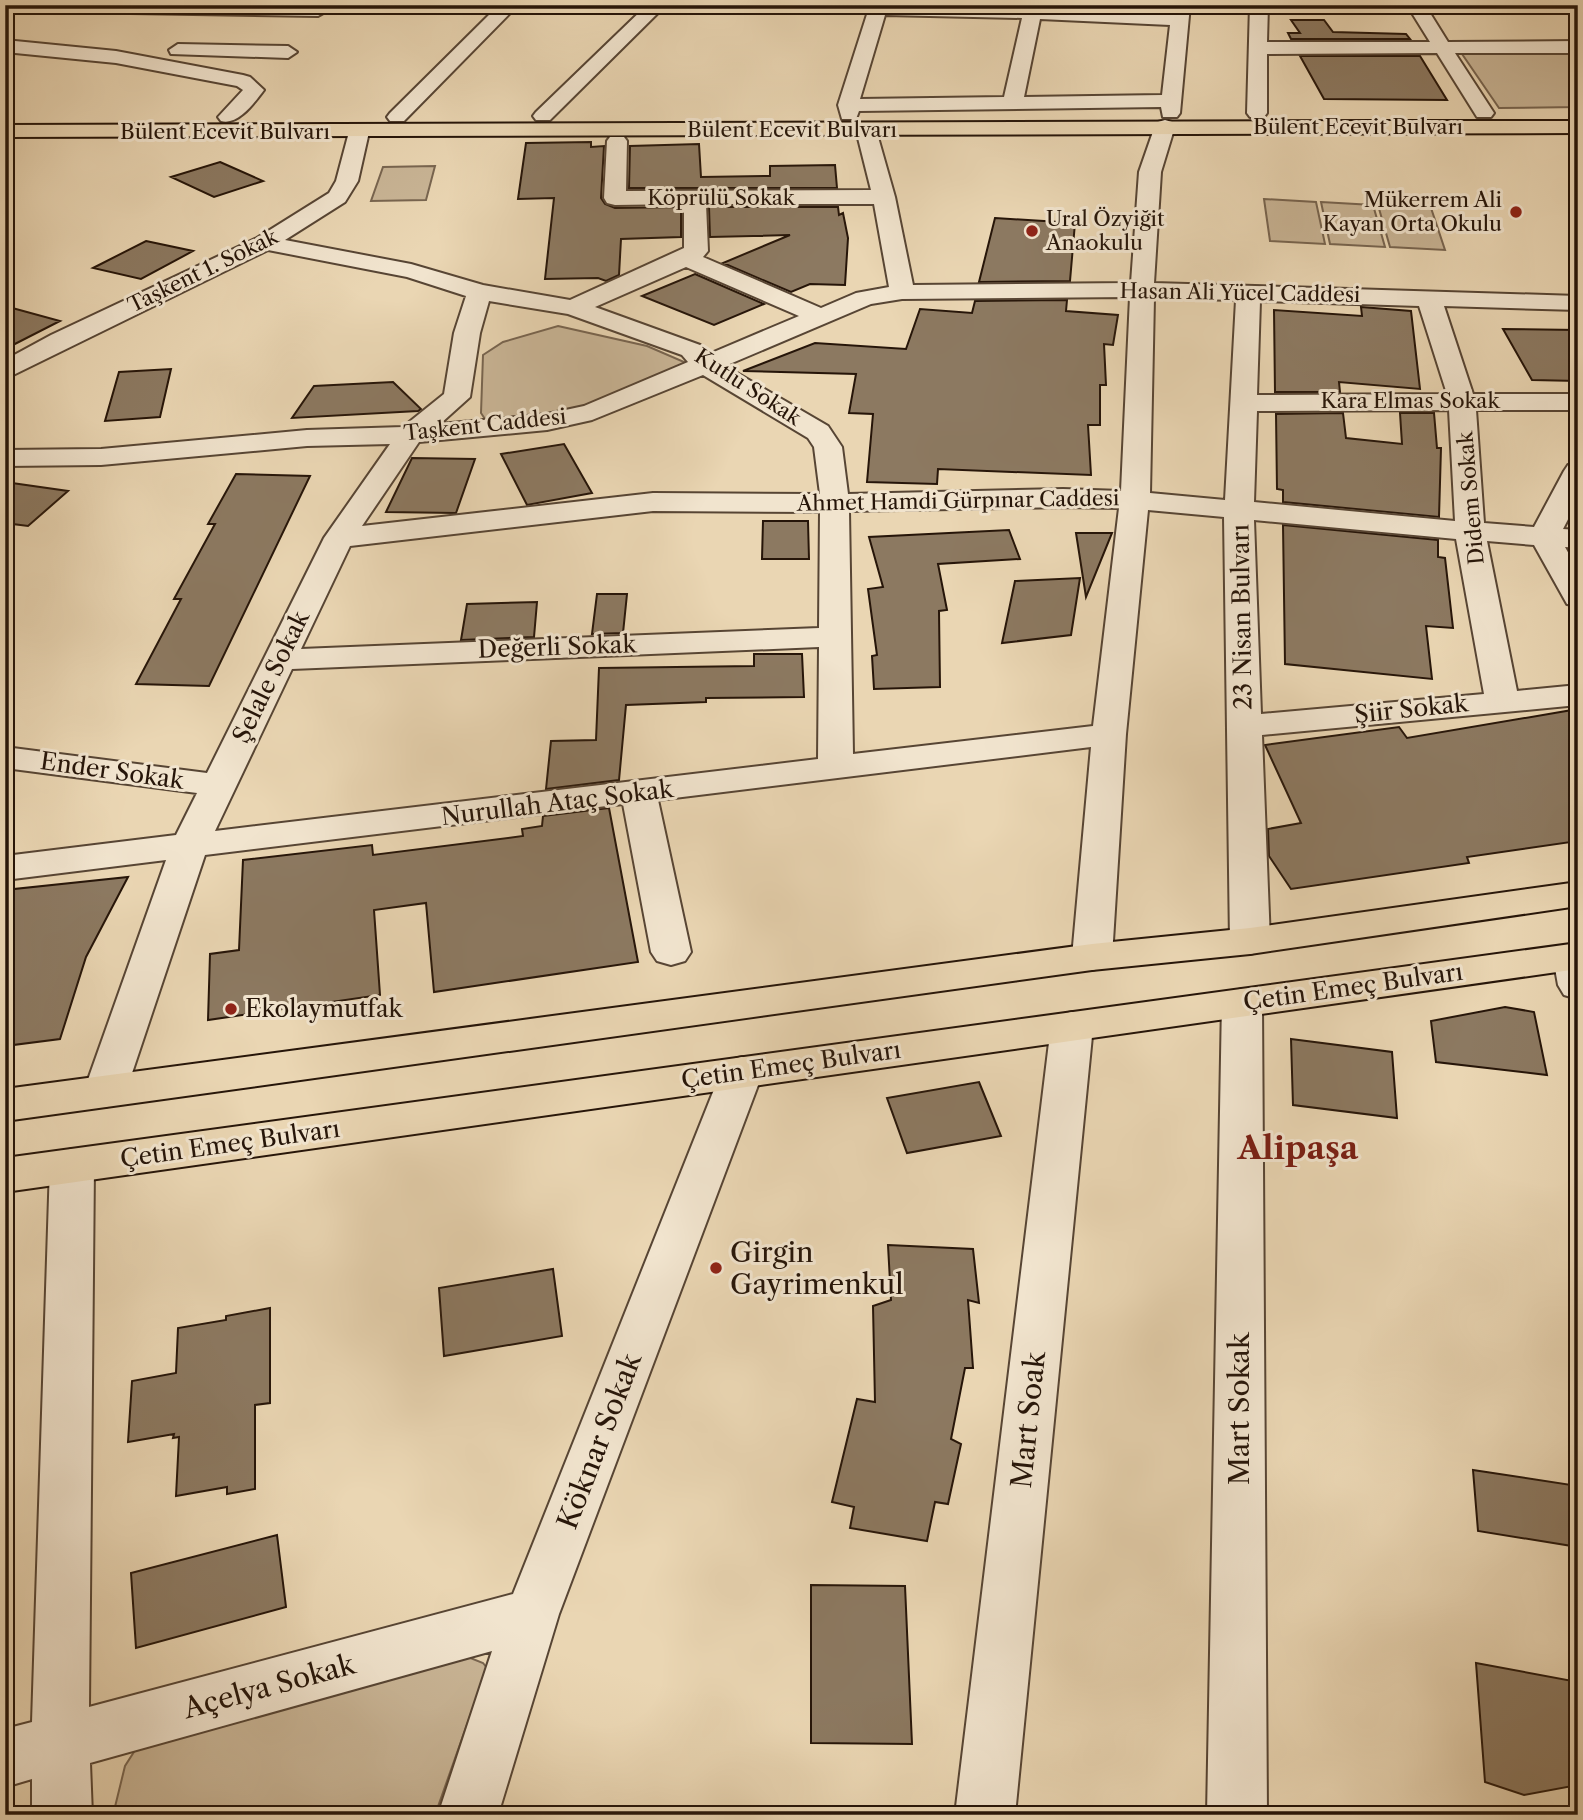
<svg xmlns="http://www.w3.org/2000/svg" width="1583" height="1820" font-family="'Libre Caslon Text',serif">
  <rect width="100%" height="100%" fill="#ead6b3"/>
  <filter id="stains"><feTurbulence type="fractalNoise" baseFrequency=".00286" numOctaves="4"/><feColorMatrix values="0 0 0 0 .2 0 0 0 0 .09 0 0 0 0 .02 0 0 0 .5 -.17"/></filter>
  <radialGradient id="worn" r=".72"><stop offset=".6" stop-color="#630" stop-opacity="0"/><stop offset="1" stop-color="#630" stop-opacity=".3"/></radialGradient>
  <path fill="#c9b596" stroke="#786550" stroke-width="2" d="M1460,51H1578V107L1499,108Z
    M435,166L426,200L371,201L383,167Z
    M1264,199L1316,202L1325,244L1270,241Z
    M1321,202L1373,205L1385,247L1330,244Z
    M1378,205L1431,208L1445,250L1390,247Z
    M558,326L647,346L691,365L588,409L487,422L481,413L483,355L503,342Z
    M443,1647L483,1663L487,1668L435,1815H113L125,1766L148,1730Z"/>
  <path fill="#8c7961" stroke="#261509" stroke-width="2" d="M1291,20H1324L1333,32L1406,34L1410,39H1291L1288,33H1300Z
    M1300,56H1420L1447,100L1324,99Z
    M591,142V147L604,146L601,198L605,204L615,208L681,207V237L621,239L619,275L606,281L598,278L545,279L554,198L518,199L526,143Z
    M699,144L701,177L770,176V166L835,165L837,188H629L630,146Z
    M220,162L263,181L214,197L171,177Z
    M709,207H838L839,215L843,213L848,238L845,285L810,284L791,292L723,263L790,235L710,237Z
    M995,218L1075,223L1070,281L979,282Z
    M146,241L193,251L141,279L93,268Z
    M695,274L764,304L714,325L642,296Z
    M1067,300L1066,311L1118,315L1113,345L1104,344L1106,385H1100V425H1088L1091,475L938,469L937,484L867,482L873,414L849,413L856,374L743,371L815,343L906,349L920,309L972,313L975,301Z
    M5,306L60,321L5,349Z
    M1361,307L1411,311L1420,389L1339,382L1340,392H1275L1274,310L1362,316Z
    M1503,329L1578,330V381L1532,380Z
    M171,369L160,417L105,421L119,372Z
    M393,382L421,409L418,411L292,418L314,386Z
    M1343,413L1346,438L1402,444L1400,413H1434L1437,448H1441L1439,517L1283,502V490L1277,489L1276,414Z
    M564,444L592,493L527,505L501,454Z
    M412,458L475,459L456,513L386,512Z
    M236,474L310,476L209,686L136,684L181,599H174L215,524H208Z
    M5,482L68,491L28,526L5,523Z
    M763,521H808L809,559H762Z
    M1283,525L1438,540V557L1445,558L1453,628L1426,626L1432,679L1285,664Z
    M1009,530L1020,559L938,564L947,610L939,611L940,687L874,689L872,656L877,655L868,589L883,587L869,537Z
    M1076,533H1112L1086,597Z
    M1080,578L1071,635L1002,643L1015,581Z
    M597,594H627L623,633L592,634Z
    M537,602L534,637L461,640L467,604Z
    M754,654H802L804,697L706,698V702L626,705L619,780L546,789L551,741L596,740L599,668L754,666Z
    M1578,709V841L1467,857L1469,863L1291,889L1269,856L1268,829L1301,823L1265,745L1399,727L1407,738Z
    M609,808L638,962L434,992L426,903L374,910L380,995L208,1020L210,954L239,950L243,860L372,845L373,855L523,836L522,829L542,826L543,816Z
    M128,877L86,957L60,1039L5,1046V890Z
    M1505,1007L1534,1012L1547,1075L1436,1062L1431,1021Z
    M1291,1039L1392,1052L1397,1118L1293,1105Z
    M979,1082L1001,1136L907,1153L887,1098Z
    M888,1245L973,1249L979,1303L968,1300L973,1368H965L951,1439L961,1444L948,1504L935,1502L927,1541L850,1528L854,1507L832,1502L857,1399L875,1402L873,1306L891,1300Z
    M553,1269L562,1336L444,1356L439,1288Z
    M270,1308V1403L255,1405V1489L227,1494V1487L176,1496L179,1437L173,1438L174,1434L128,1442L132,1381L176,1373L178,1328L226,1320V1316Z
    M1473,1470L1578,1486V1547L1478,1531Z
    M277,1535L286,1607L136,1648L131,1573Z
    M811,1585L905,1586L912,1744L811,1743Z
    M1476,1663L1578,1682V1785L1524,1795L1485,1782Z"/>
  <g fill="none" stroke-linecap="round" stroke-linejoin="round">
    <defs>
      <path id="minor" d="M5,5L318,6L327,11L318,16L5,11Z
        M499,5H518L404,121H390L387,117L390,113Z
        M647,5H666L550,120H536L533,116L536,112Z
        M870,5L1025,7V5H1043L1042,8L1171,14L1172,5H1190L1180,113L1177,117H1163L1161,107L859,111L856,119H842L838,105ZM885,15L1022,18L1004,97L860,99ZM1040,19L1170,25L1162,95L1024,97Z
        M1250,5H1268L1267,42H1430L1407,5H1425L1448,42L1578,41V53H1455L1494,113L1491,117H1477L1437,53L1267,54V113L1264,117H1250L1247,113Z
        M1552,5H1578V16L1555,9Z
        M5,40L116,51L243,75L250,77L264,90C254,103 238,126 221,121L218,117L243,90L237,86L116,63L5,52Z
        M178,44L288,46L297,52L288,58L171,54L169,50Z
        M1165,120L1172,122L1175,126L1161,172L1154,283L1578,296V310L1444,306L1473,394H1578V410H1476L1484,523L1534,527L1564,471L1568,465L1578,463V500L1563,529L1578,530V548L1565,547L1578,570V606L1567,604L1534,545L1487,541L1517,691L1578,685V705L1262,735L1270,941L1264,950L1250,954L1236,950L1230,941L1224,517L1148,510L1126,734L1112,957L1106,966L1092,970L1078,966L1072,957L1091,747L658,800L691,952L685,961L671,965L657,961L651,952L623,804L205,855L126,1091L120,1102L105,1107L90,1102L84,1091L166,860L5,880V856L176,835L197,793L5,768V747L207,773L324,538L390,444L307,446L101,465L5,466V450L101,449L307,430L403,427L444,394L454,333L466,296L407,277L268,250L5,379V360L51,335L257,238L329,193L336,181L349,132L352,128H366L369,132L358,181L345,202L285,240L411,264L483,285L570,300L684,248V204L615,205L607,203L604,198L607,141L610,137H624L627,141L626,191L871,190L856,130L859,126H873L876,130L895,197L913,285L1131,283L1139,172L1155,126L1158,122ZM706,204H874L889,287L856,293L821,308L703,257L708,251ZM686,267L799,316L709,354L700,345L595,307ZM1130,297L1121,491L1063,489L848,494L842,447L828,426L725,366L871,304L902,299ZM1154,298L1236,300L1225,500L1150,493ZM489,301L568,314L682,355L688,362L584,406L547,414L440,424L470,397L480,333ZM1260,301L1419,306L1447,394L1257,395ZM703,375L808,438L814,447L820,494L653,493L362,526L419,442L547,430L592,420ZM1449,410L1455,521L1254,502L1257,411ZM1063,507L1119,508L1093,726L853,754L849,511ZM653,511L820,512L819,628L301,649L350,546ZM1254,520L1456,539L1484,694L1261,714ZM819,647L818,759L215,831L292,669Z
        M1573,944L1578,945V999L1564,995L1558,985L1553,957L1559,948Z
        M1242,989L1256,993L1262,1003L1267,1815H1207L1222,1003L1228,993Z
        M1072,1012L1087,1016L1093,1026L1015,1815H955L1051,1026L1057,1016Z
        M742,1057L757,1061L763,1072L559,1614L498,1815H438L492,1651L90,1763L92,1815H32V1779L5,1787V1729L32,1722L50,1166L56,1154L72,1149L88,1154L94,1166L89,1707L513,1594L721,1072L727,1061Z"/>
      <path id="major" d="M1381,121H1578V133L5,137V125Z
        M1578,882V906L1250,954L1092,970L5,1121V1089L1092,944L1250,928Z
        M1578,943V969L5,1192V1158Z"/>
    </defs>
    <use href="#minor" stroke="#574534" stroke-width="4"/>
    <use href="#major" stroke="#261509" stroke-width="4"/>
    <use href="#minor" fill="#f1e4ce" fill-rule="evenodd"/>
    <use href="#major" fill="#ead6b3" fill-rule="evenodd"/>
  </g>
  <g fill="#8f2418" stroke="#f1e4ce" stroke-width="2.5">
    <circle cx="1516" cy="212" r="7"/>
    <circle cx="1032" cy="231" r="7"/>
    <circle cx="231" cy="1009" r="7"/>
    <circle cx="716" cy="1268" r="7"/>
  </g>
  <g text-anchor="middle" stroke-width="6" stroke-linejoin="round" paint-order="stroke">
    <g font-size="21" fill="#261509" stroke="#f1e4ce">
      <text x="1358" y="134">Bülent Ecevit Bulvarı</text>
      <text x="792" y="137">Bülent Ecevit Bulvarı</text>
      <text x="225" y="139">Bülent Ecevit Bulvarı</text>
      <text x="721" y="205">Köprülü Sokak</text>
      <text transform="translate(203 271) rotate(-26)" y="7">Taşkent 1. Sokak</text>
      <text transform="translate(1240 293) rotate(1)" y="7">Hasan Ali Yücel Caddesi</text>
      <text transform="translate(748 387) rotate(33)" y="7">Kutlu Sokak</text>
      <text x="1410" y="408">Kara Elmas Sokak</text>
      <text transform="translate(485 425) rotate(-6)" y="7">Taşkent Caddesi</text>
      <text transform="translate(1471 498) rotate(-95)" y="7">Didem Sokak</text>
      <text transform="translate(958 501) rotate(-1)" y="7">Ahmet Hamdi Gürpınar Caddesi</text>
    </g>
    <g font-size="21" fill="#261509" stroke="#f1e4ce" text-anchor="end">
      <text x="1502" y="207">Mükerrem Ali<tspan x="1502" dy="24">Kayan Orta Okulu</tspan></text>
      <text x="1046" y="226" text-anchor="start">Ural Özyiğit<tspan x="1046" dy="24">Anaokulu</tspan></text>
    </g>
    <g font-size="24" fill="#261509" stroke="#f1e4ce">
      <text transform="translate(1242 617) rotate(-91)" y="8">23 Nisan Bulvarı</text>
      <text transform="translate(557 647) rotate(-2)" y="8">Değerli Sokak</text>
      <text transform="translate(271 677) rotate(-64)" y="8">Şelale Sokak</text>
      <text transform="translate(1411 709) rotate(-6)" y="8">Şiir Sokak</text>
      <text transform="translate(112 771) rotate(8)" y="8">Ender Sokak</text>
      <text transform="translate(557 803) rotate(-7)" y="8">Nurullah Ataç Sokak</text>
      <text transform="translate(1353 987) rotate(-8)" y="8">Çetin Emeç Bulvarı</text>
      <text transform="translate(791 1065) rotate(-8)" y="8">Çetin Emeç Bulvarı</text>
      <text transform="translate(230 1144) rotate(-8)" y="8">Çetin Emeç Bulvarı</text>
    </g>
    <g font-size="24" fill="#261509" stroke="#f1e4ce" text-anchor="start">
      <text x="245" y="1017">Ekolaymutfak</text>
    </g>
    <g font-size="28" fill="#261509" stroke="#f1e4ce" text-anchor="start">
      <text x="730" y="1262">Girgin<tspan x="730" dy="32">Gayrimenkul</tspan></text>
    </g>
    <g font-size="28" fill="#261509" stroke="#f1e4ce">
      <text transform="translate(1239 1409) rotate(-90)" y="10">Mart Sokak</text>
      <text transform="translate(1028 1420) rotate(-84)" y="10">Mart Soak</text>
      <text transform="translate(599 1441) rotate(-69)" y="10">Köknar Sokak</text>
      <text transform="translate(269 1686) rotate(-15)" y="10">Açelya Sokak</text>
    </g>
    <g font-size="32" font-weight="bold" fill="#7a1f14" stroke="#f1e4ce">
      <text x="1298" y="1159">Alipaşa</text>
    </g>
  </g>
  <rect width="1583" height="1820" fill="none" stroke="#ead6b3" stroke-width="28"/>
  <rect x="7" y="7" width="1569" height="1806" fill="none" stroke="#261509" stroke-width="3.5"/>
  <rect x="14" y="14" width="1555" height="1792" fill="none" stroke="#261509" stroke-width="2"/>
  <rect width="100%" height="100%" filter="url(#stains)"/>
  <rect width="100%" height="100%" fill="url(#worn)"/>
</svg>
